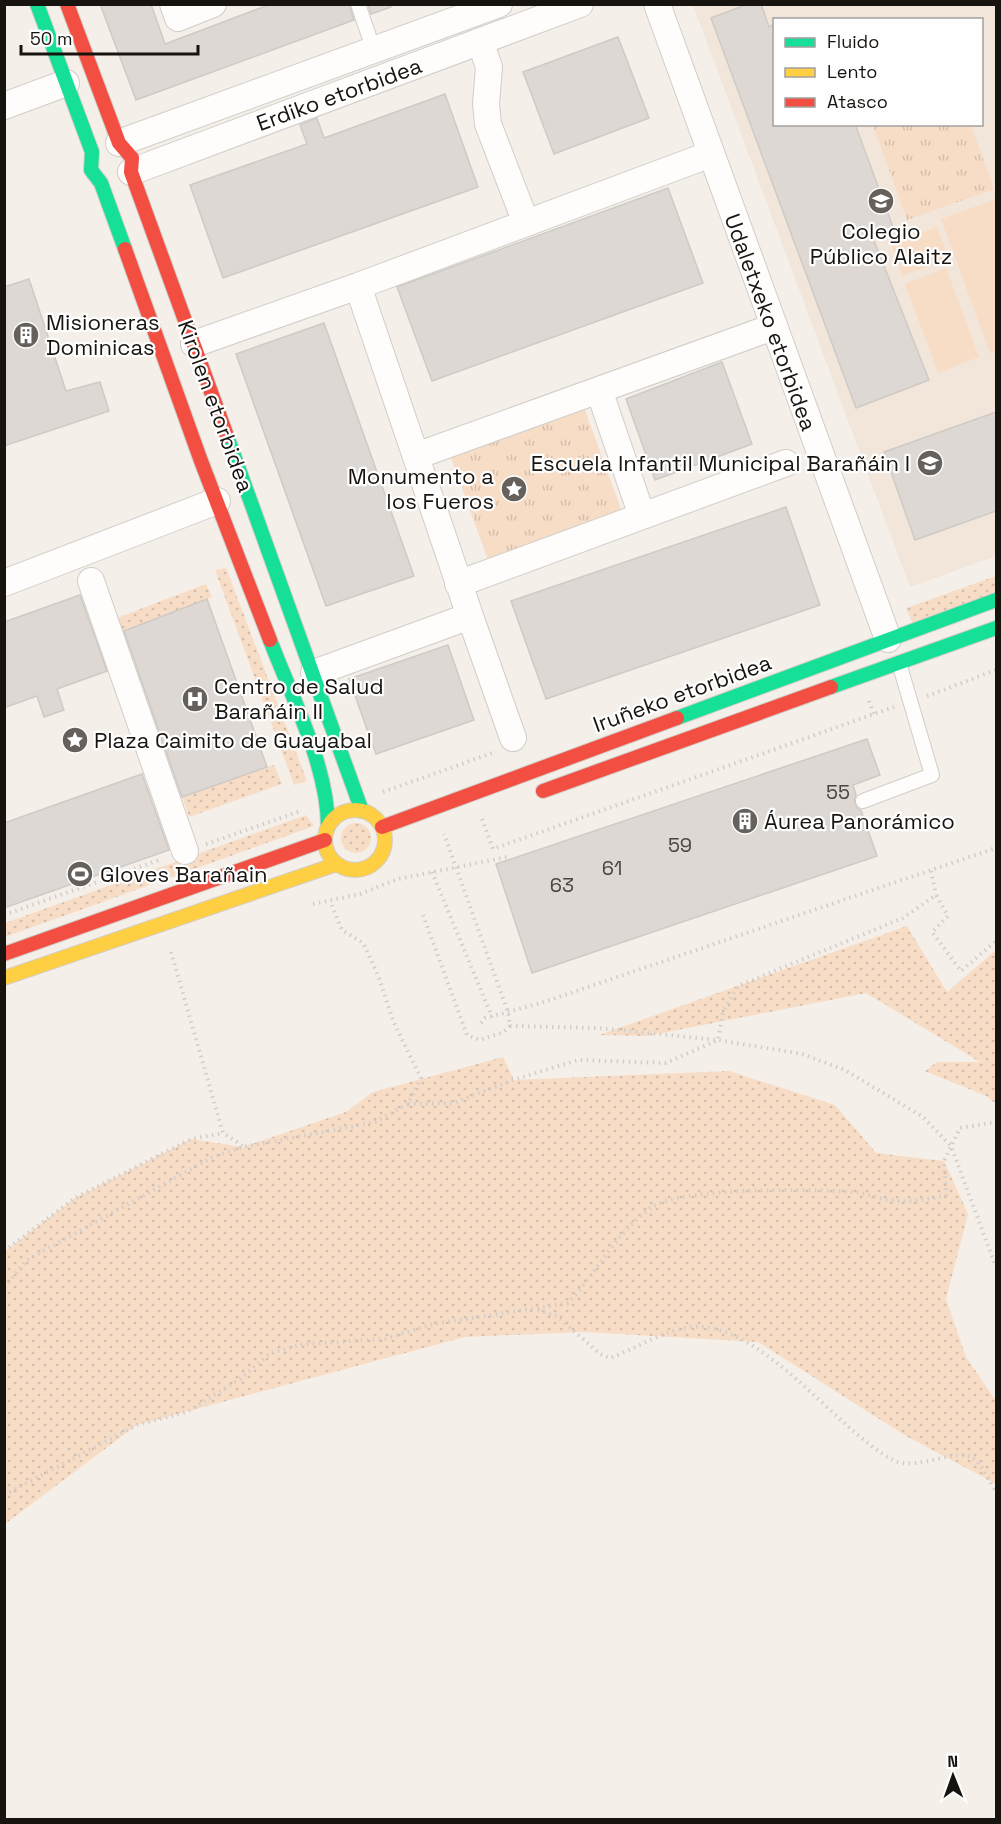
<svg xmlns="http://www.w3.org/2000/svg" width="1001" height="1824" font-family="'Space Grotesk',sans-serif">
  <defs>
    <pattern id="grass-dots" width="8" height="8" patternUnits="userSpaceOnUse" patternTransform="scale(1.5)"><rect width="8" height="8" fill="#f8ddc6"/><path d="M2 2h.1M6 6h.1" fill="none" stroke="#d4bda9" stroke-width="1.8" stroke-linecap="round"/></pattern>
    <pattern id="park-tufts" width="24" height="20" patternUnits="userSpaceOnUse" patternTransform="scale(1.5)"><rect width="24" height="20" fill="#f8ddc6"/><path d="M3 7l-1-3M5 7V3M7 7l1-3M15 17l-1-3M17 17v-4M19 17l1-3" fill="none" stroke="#d4bda9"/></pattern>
  </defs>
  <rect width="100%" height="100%" fill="#f5efe9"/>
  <path fill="#f2e5d9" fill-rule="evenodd" d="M693,5H996V556L910,587ZM774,20H982V124H774Z"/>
  <path fill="url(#grass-dots)" d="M226,568L307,781L294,785L215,570Z
    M996,576V600L915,629L906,608Z
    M206,584L212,597L122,632L117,618Z
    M274,765L282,784L189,817L182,797Z
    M306,815L314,826L5,937V923Z
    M341 838a15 15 0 1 1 30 0a15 15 0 1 1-30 0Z
    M907,926L947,992L996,950V1104L986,1096L925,1071L937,1062H980L866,993L647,1036L599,1035Z
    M503,1057L514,1080L729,1071L835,1105L876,1153L944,1161L968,1214L946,1299L966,1357L996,1401V1484L906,1436L758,1342L583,1332L465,1337L137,1425L5,1524V1251L75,1198L191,1139L243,1147L346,1112L373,1092Z"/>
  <path fill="url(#park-tufts)" d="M873,125H971L994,189L907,220Z
    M585,410L622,512L488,560L451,458Z"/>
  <path fill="#f8ddc6" d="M996,199V350L990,353L941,219Z
    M937,227L949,259L902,276L891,243Z
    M946,268L979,357L938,373L905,284Z"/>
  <path fill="#ddd8d3" stroke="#cecac5" stroke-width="1.5" d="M100,4H151L165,44L271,4H349L354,20L136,100Z
    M368,4H391V7L371,14Z
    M748,4H761L769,27L774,24V124H855L894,230L873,238L929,380L856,408L711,18Z
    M618,37L649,118L554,154L523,72Z
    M445,94L478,187L223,278L190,185L307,144L300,125L317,118L324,138Z
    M668,188L703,283L432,381L397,287Z
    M29,279L66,391L100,382L109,411L4,446V287Z
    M324,323L414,576L326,606L236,354Z
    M722,362L752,444L655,480L626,399Z
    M996,412V511L915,540L884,452Z
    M786,507L820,605L546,699L511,601Z
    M80,595L107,671L57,689L64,710L44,717L37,696L4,708V622Z
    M207,599L267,767L182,797L124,631Z
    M448,645L474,720L376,754L349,679Z
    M867,739L880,775L853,785L856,795L854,800L857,808L861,810L877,856L532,973L496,864Z
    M142,774L169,850L4,908V823Z"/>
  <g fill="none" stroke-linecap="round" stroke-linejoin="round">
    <defs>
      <path id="lane" d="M358,4L373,48
        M863,801L932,775L899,663"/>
      <path id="street" d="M173,4L178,18L213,4
        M657,4L888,639
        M480,41L489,67L486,104L488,124L526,223
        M4,106L66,83
        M119,143L499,4
        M131,172L580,4
        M358,286L711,154
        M194,344L358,286L470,616
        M599,390L642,516
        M416,456L773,327
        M91,581L185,851
        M4,583L217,501
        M458,584L786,463
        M314,673L470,616L513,738"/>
      <path id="fast" d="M37,4L92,152L91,170L101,183L125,249
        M227,436L362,811
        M270,640C292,698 328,766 328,827
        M831,687L996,628
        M677,718L996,600"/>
      <path id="slow" d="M325 840a30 30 0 1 1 60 0a30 30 0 1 1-60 0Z
        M4,978L337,864"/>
      <path id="jam" d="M67,4L119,143L132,158L131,172L227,436
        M125,249L201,461L270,640
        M543,791L831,687
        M382,827L677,718
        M4,954L325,840"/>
    </defs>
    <use href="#lane" stroke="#d2cdc8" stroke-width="16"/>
    <use href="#street" stroke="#d2cdc8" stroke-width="28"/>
    <use href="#fast" stroke="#d2cdc8" stroke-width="16"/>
    <use href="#slow" stroke="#d2cdc8" stroke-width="16"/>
    <use href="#jam" stroke="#d2cdc8" stroke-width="16"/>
    <path stroke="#d0cdcb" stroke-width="4" stroke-dasharray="1.5 4.5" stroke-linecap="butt" d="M927,696L996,670
      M869,701L874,715
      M383,792L495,752
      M482,819L493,849L894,707
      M206,844L301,811
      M931,871L936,895
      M432,872L492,1017
      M313,904L360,894L398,879L507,857
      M4,915L162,859
      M423,915L467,1035L480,1040L504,1032L510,1026L508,1012L444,834
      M171,952L223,1133L243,1146
      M481,1023L485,1018L541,1003L996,848
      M510,1026L598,1028L718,1040L802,1054L845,1070L923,1117L951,1146L996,1267
      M408,1104L453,1103L513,1080L578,1060L666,1063L718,1040L723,1012L738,986L903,918L936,895L948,916L932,932L961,971L996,941
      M4,1251L75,1198L191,1139L223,1133
      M4,1287L27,1260L213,1157L243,1147L375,1122L408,1104L421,1078L394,1023L378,975L363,943L342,930L330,901
      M538,1310L558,1317L600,1354L610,1358C635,1349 664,1330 691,1327C762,1321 835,1429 893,1460C915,1472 959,1447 973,1458C982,1465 990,1483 996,1492
      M4,1495L137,1425L187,1412L240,1379L269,1354L303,1344L385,1339L433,1324L568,1303C597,1272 617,1231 652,1207C683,1187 822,1188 861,1193C870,1194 879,1199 888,1200C908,1203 927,1200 946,1195L944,1161L960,1128L996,1122"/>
    <use href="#lane" stroke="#fefdfc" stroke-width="14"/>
    <use href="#street" stroke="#fefdfc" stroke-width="26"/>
    <use href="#fast" stroke="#16e098" stroke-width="14"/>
    <use href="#slow" stroke="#ffcf43" stroke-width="14"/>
    <use href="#jam" stroke="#f24e42" stroke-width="14"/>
  </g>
  <defs>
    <symbol id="school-disc" viewBox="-11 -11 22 22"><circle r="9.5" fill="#65605b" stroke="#fefefe"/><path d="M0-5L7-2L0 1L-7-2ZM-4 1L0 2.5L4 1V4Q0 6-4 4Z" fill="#fff"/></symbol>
    <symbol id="building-disc" viewBox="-11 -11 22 22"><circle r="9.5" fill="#65605b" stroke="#fefefe"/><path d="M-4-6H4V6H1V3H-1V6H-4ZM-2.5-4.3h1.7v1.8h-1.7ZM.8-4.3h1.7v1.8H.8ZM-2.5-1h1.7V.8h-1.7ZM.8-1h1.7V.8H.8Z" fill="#fff"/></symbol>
    <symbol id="sight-disc" viewBox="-11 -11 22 22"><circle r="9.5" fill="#65605b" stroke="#fefefe"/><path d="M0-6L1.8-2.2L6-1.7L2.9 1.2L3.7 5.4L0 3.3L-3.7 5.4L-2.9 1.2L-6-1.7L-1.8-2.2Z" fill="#fff"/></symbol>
    <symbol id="hospital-disc" viewBox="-11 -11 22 22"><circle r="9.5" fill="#65605b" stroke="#fefefe"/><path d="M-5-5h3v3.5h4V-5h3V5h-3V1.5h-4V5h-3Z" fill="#fff"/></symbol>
    <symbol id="stadium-disc" viewBox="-11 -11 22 22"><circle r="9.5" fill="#65605b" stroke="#fefefe"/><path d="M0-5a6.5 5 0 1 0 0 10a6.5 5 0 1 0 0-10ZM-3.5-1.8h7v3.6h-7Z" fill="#fff"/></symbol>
  </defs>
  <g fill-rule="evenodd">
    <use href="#school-disc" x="866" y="186" width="30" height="30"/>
    <use href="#building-disc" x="11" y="320" width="30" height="30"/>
    <use href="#school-disc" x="915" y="448" width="30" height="30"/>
    <use href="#sight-disc" x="499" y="474" width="30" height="30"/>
    <use href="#hospital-disc" x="180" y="684" width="30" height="30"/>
    <use href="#sight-disc" x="60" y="725" width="30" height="30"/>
    <use href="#building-disc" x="730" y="806" width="30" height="30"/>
    <use href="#stadium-disc" x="65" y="859" width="30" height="30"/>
  </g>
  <g text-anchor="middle" stroke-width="4.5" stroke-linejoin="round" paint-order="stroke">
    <g font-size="20" fill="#4a4541">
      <text x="838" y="799">55</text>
      <text x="680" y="852">59</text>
      <text x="612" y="875">61</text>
      <text x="562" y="892">63</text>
    </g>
    <g font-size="22" fill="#17130f" stroke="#fefefe">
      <text transform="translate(339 94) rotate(-20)" y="8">Erdiko etorbidea</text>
      <text transform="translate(771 322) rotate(70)" y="8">Udaletxeko etorbidea</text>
      <text transform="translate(216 406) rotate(70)" y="8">Kirolen etorbidea</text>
      <text transform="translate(682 693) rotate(-20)" y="8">Iruñeko etorbidea</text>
    </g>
    <g font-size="22" fill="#17130f" stroke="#fefefe" text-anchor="start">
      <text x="881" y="239" text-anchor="middle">Colegio<tspan x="881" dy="25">Público Alaitz</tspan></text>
      <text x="46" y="330">Misioneras<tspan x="46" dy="25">Dominicas</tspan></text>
      <text x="910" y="471" text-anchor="end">Escuela Infantil Municipal Barañáin I</text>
      <text x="494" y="484" text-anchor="end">Monumento a<tspan x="494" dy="25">los Fueros</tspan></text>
      <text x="214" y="694">Centro de Salud<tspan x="214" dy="25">Barañáin II</tspan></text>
      <text x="94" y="748">Plaza Caimito de Guayabal</text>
      <text x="764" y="829">Áurea Panorámico</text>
      <text x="100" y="882">Gloves Barañain</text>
    </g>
  </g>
  <rect width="1001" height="1824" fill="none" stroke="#17130f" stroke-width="12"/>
  <rect x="773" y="18" width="210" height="108" fill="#fefefe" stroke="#a2a09e" stroke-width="1.5"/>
  <rect x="785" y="38" width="30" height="9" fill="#16e098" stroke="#a2a09e" stroke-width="1.5"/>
  <text x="827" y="48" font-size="18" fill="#17130f">Fluido</text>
  <rect x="785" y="68" width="30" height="9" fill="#ffcf43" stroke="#a2a09e" stroke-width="1.5"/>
  <text x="827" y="78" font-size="18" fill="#17130f">Lento</text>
  <rect x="785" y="98" width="30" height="9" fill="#f24e42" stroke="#a2a09e" stroke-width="1.5"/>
  <text x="827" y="108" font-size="18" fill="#17130f">Atasco</text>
  <g transform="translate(953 1776) rotate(359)" stroke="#fefefe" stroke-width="4.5" paint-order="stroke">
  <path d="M0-4.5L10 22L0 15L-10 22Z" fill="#17130f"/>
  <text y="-9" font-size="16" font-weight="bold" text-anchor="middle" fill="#17130f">N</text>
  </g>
  <path d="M21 45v9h177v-9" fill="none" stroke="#17130f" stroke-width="3"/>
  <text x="30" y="45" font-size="18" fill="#17130f" stroke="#fefefe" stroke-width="4.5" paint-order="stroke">50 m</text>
</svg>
